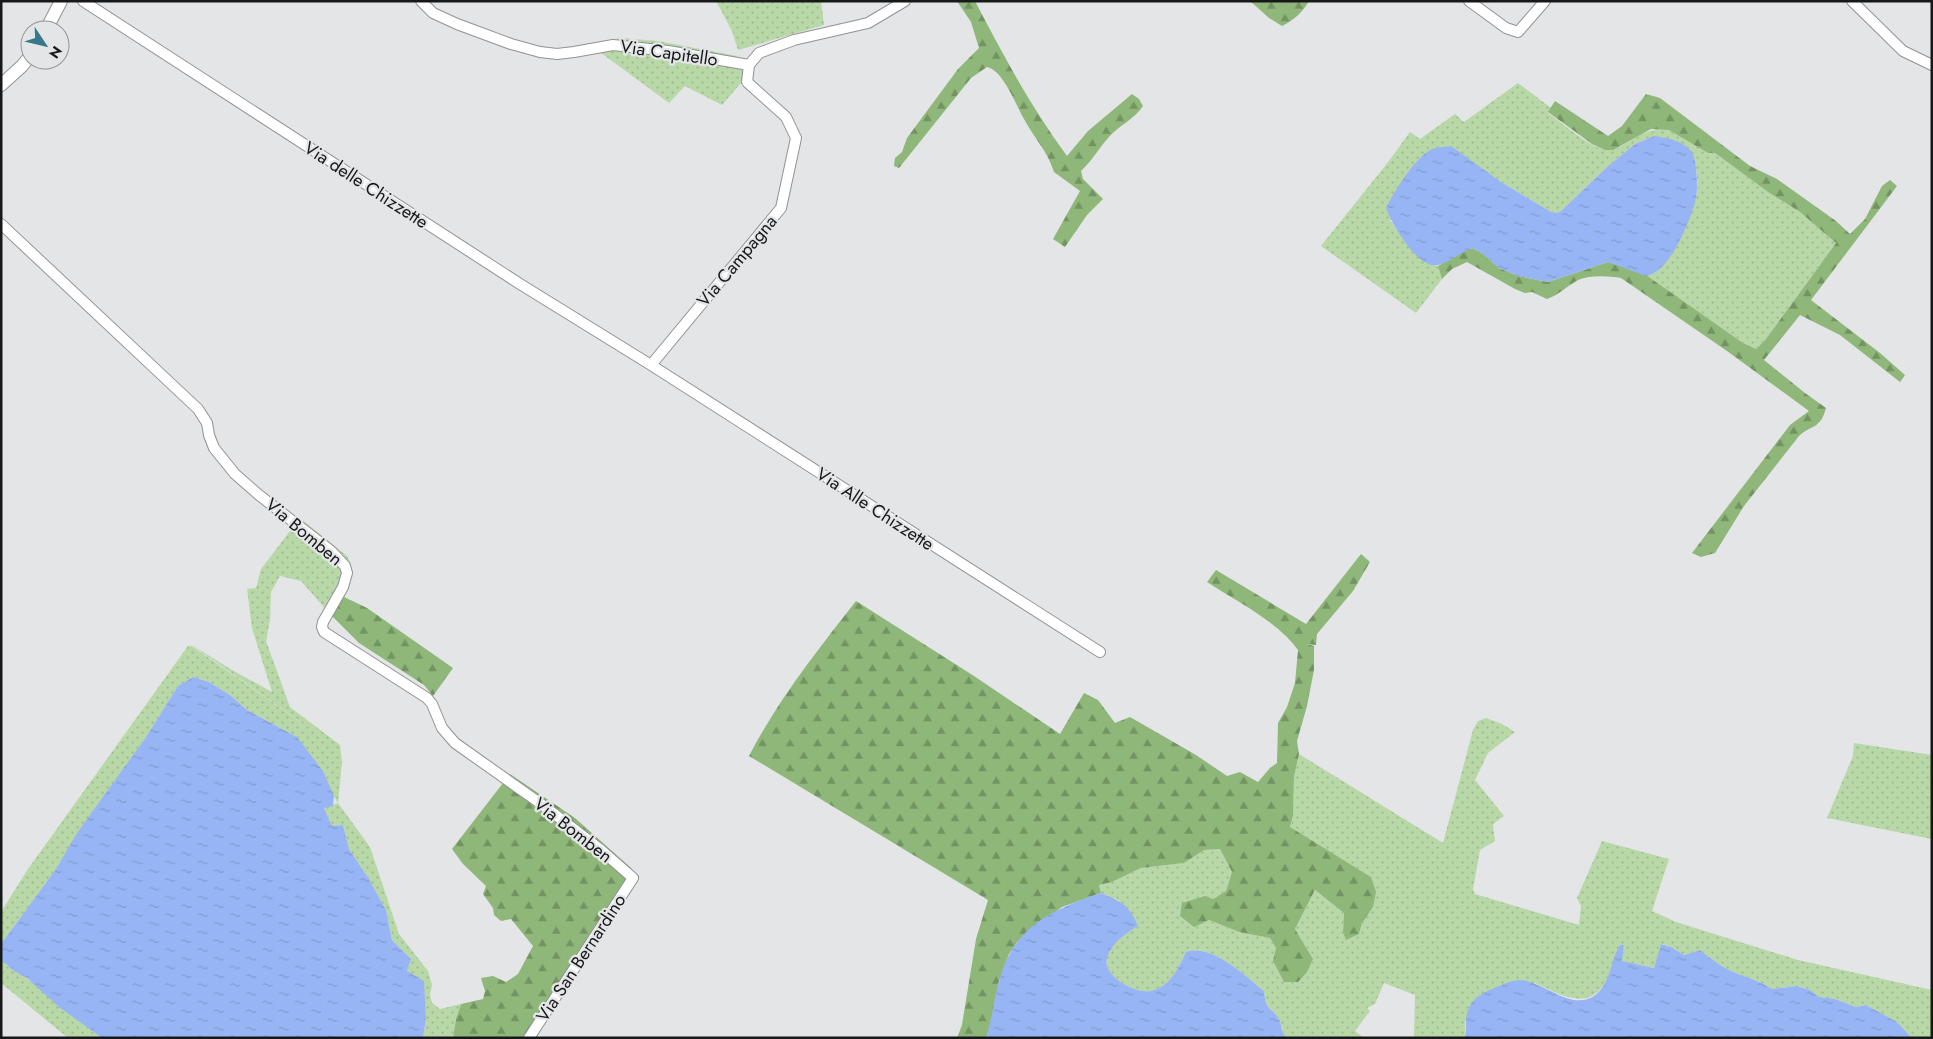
<svg xmlns="http://www.w3.org/2000/svg" width="1933" height="1039" font-family="Jost,sans-serif">
  <defs>
    <pattern id="grass-dots" width="8" height="8" patternUnits="userSpaceOnUse" patternTransform="scale(1.25)"><rect width="8" height="8" fill="#b8d8a8"/><path d="M2 2h.1M6 6h.1" fill="none" stroke="#9db990" stroke-width="1.8" stroke-linecap="round"/></pattern>
    <pattern id="forest-firs" width="22" height="20" patternUnits="userSpaceOnUse" patternTransform="scale(1.25)"><rect width="22" height="20" fill="#8eb779"/><path d="M5 1l3.5 6h-7zM16 11l3.5 6h-7z" fill="#739462"/></pattern>
    <pattern id="water-ripples" width="26" height="14" patternUnits="userSpaceOnUse" patternTransform="scale(1.25)"><rect width="26" height="14" fill="#97b5f4"/><path d="M2 4q2-2 4 0t4 0M15 11q2-2 4 0t4 0" fill="none" stroke="#819bd1"/></pattern>
  </defs>
  <rect width="100%" height="100%" fill="#e3e5e6"/>
  <path fill="url(#grass-dots)" d="M716,1H821L824,25L738,50L732,31Z
    M621,38L658,41L737,56L736,59L747,76L722,105L685,86L669,103L589,44Z
    M1518,83L1551,108L1548,113C1564,124 1585,144 1603,149C1622,155 1641,124 1668,130C1679,132 1697,147 1708,153H1715L1768,192L1800,212L1836,243L1766,339L1756,349L1743,343L1646,276C1668,274 1692,217 1696,197C1699,184 1697,165 1691,152L1654,136L1635,144L1606,168L1560,212L1553,213L1501,182L1473,163L1390,220C1403,238 1415,262 1438,266L1442,279L1416,313L1321,246L1389,161L1410,132L1420,139L1455,114L1464,122Z
    M300,518L347,556L351,564L348,578L329,613L301,581L280,576L271,592L270,620L266,641L290,707L340,745L342,762L338,803L370,847L399,934L428,971L432,985L430,995L432,1003L440,1009L461,1004L456,1019L453,1038H423L426,1019L407,971L411,959L392,940L386,910L369,879L349,849L343,825L332,826L324,808L338,803L297,737L247,710L230,695L209,682L193,677L178,686L146,737L78,833L56,869L1,944V912L28,869L188,646H192L337,748L192,645L232,670L272,692L252,628L247,589L256,588L261,569Z
    M1486,718L1502,724L1515,732L1488,753L1475,780L1504,816L1493,824L1495,841L1480,850L1473,889L1475,894L1579,925L1581,906L1577,898L1602,841L1669,859L1652,911L1676,922L1798,960L1932,990V1038H1912L1897,1022L1866,1005L1856,1007L1835,999L1819,997L1810,990L1798,986L1772,989C1759,980 1744,977 1729,970C1719,965 1709,957 1700,950L1684,955L1671,947L1662,944L1654,968L1621,961L1624,946C1612,956 1616,960 1610,973C1593,1014 1565,997 1535,983L1465,1021V1038H1414L1415,995L1384,983L1375,1004L1367,1008L1370,1011L1355,1031L1364,1038H1287C1279,1029 1283,1027 1279,1019C1270,1005 1266,1012 1264,991C1245,976 1212,943 1186,952C1179,967 1170,987 1151,991C1136,994 1102,976 1107,958C1112,941 1125,934 1138,926L1118,900L1101,893L1099,885L1112,882L1141,868L1184,863L1203,850L1220,849L1232,872L1226,891L1213,899L1209,920L1239,932L1270,938L1276,948L1313,959L1295,929L1315,890L1344,913L1343,932L1359,934L1362,923L1373,907L1371,877L1290,828L1293,816L1294,777L1299,754L1443,843L1473,730L1478,721Z
    M1854,743L1932,755V839L1827,818L1853,756Z
    M1,959C8,969 19,972 29,980C53,1000 76,1020 102,1038H68L1,983Z"/>
  <path fill="url(#forest-firs)" d="M957,1H975C1003,55 1031,107 1067,156L1088,131L1132,94L1139,99L1143,106C1134,120 1119,125 1108,138C1099,148 1092,161 1081,171L1083,179L1103,199L1087,215L1065,247L1053,239L1080,191L1054,172C1047,150 1034,138 1024,119C1016,105 1003,70 987,67L971,78L899,168L894,166L895,158L902,152L907,138L958,69L979,48L971,22Z
    M1250,1H1309C1302,13 1294,20 1282,26L1269,18Z
    M1646,94L1660,98L1750,166L1777,179L1836,221L1850,234L1865,219L1882,186L1890,180L1897,186L1811,300L1880,353L1905,375L1900,382L1840,335L1800,315L1764,360L1805,393L1826,408C1820,430 1812,424 1799,436L1744,506L1715,553L1701,557L1692,553L1790,425L1809,411L1727,351L1621,278C1608,276 1590,275 1578,280C1567,286 1559,295 1547,299L1532,292L1525,293L1515,289L1467,262L1452,269L1442,279L1438,266L1463,251L1473,248L1483,254L1499,268L1518,276L1548,282L1608,262L1643,273L1743,343L1756,349L1766,339L1836,243L1800,212L1768,192L1715,153H1708L1669,130L1651,129L1613,150H1605L1592,144L1548,112L1555,101L1608,136L1622,126Z
    M1361,554L1370,562L1353,591L1317,634L1316,645L1307,644L1314,646V670L1307,706L1297,741L1299,754L1294,777L1293,816L1290,827L1371,877L1376,892L1373,907L1362,923L1359,934L1346,940L1343,932L1344,913L1315,890L1295,929L1313,959L1307,972L1298,982H1284L1273,961L1276,948L1270,938L1239,932L1209,920L1194,927L1180,916L1182,903L1205,896L1213,899L1226,891L1232,872L1220,849L1204,850L1184,863L1141,868L1112,882L1099,885L1101,893L1062,907L1018,941L1009,954L999,981L991,1023L986,1038H957L962,1025L976,939L988,900L749,756C778,700 817,651 856,601L974,676L1060,734L1084,693L1098,700L1115,723L1130,717L1196,755L1227,776L1240,772L1258,782L1270,768L1277,763L1278,723L1287,707L1295,683L1298,650C1277,621 1236,601 1207,582L1216,570L1306,624Z
    M342,596L367,608L453,668L433,696L424,685L359,643L329,613Z
    M510,774L575,818L630,867L634,872L635,876L532,1038H453L456,1019L461,1004L483,999L485,991L481,978L493,976L506,982L518,974L533,946L511,919L501,921L494,915L493,908L483,894L486,886L463,864L452,849Z"/>
  <path fill="url(#water-ripples)" d="M1654,136C1668,138 1682,140 1692,152C1697,160 1698,188 1696,198C1692,218 1669,274 1646,276L1608,262L1548,282L1518,276L1499,268L1483,254L1473,248C1461,252 1448,263 1438,265C1418,270 1391,223 1386,208C1395,191 1416,154 1435,148C1440,147 1446,147 1451,146L1501,182L1553,213L1560,212L1606,168L1635,144Z
    M193,677L209,682L230,695L247,710L297,737L323,771L334,796L333,806L324,808L331,824L333,826L343,825L349,849L369,879L386,910L392,940L411,959L407,971L424,981L426,1019L423,1038H102L59,1007L27,978L14,971L2,961L1,944L56,869L77,833L146,737L178,686Z
    M1101,893C1121,901 1130,906 1138,926C1125,934 1112,942 1107,958C1102,976 1136,994 1151,991C1170,987 1179,967 1186,952C1212,943 1245,976 1264,991C1266,1012 1270,1005 1279,1019C1283,1027 1279,1029 1287,1038H986C992,1019 994,1000 999,982C1013,926 1052,910 1101,893Z
    M1661,944L1671,947L1684,955L1700,950C1709,957 1719,965 1729,970C1744,977 1759,980 1772,989L1797,986L1810,990L1819,997L1835,999L1856,1007L1866,1005L1897,1022L1912,1038H1465C1467,1028 1464,1018 1469,1008C1472,999 1484,992 1492,989C1501,985 1512,980 1521,980C1545,982 1571,1011 1594,996C1611,984 1610,961 1620,945H1624L1622,961L1654,968Z"/>
  <g fill="none" stroke-linecap="round" stroke-linejoin="round">
    <defs>
      <path id="minor" d="M83,1L520,284L651,365L1100,652
        M421,1L433,13L457,24L511,44L540,52L557,54L574,52L613,45L668,51L749,65
        M1469,1L1506,28L1518,32L1545,1
        M1852,1L1903,51L1932,65
        M1,224L198,409L207,423L209,435L214,448L235,474L259,495L331,551L345,566L347,573L343,587L323,622L322,627L324,632L427,698L432,704L442,728L455,743L544,806L601,850L633,878L529,1038
        M651,365L781,208L796,138L786,117L747,82L749,65L759,53L794,40L868,23L905,1"/>
      <path id="major" d="M46,30L61,1
        M1,85L22,66L30,56"/>
    </defs>
    <use href="#minor" stroke="#919294" stroke-width="12"/>
    <use href="#major" stroke="#919294" stroke-width="14"/>
    <use href="#minor" stroke="#fff" stroke-width="10"/>
    <use href="#major" stroke="#fff" stroke-width="12"/>
  </g>
  <g text-anchor="middle" stroke-width="4.5" stroke-linejoin="round" paint-order="stroke">
    <g font-size="18" fill="#171819" stroke="#e3e5e6">
      <text transform="translate(669 53) rotate(8)" y="6">Via Capitello</text>
      <text transform="translate(366 185) rotate(33)" y="6">Via delle Chizzette</text>
      <text transform="translate(737 261) rotate(-50)" y="6">Via Campagna</text>
      <text transform="translate(875 509) rotate(33)" y="6">Via Alle Chizzette</text>
      <text transform="translate(304 532) rotate(40)" y="6">Via Bomben</text>
      <text transform="translate(573 830) rotate(38)" y="6">Via Bomben</text>
      <text transform="translate(581 958) rotate(-57)" y="6">Via San Bernardino</text>
    </g>
  </g>
  <rect width="1933" height="1039" fill="none" stroke="#171819" stroke-width="5"/>
  <g transform="translate(45 45) rotate(125)"><circle r="24" fill="#e3e5e6" stroke="#919394"/>
  <path d="M0-4L9 19L0 12L-9 19Z" fill="#37788b"/>
  <text y="-8" font-size="14" font-weight="bold" text-anchor="middle" fill="#171819">N</text>
  </g>
</svg>
